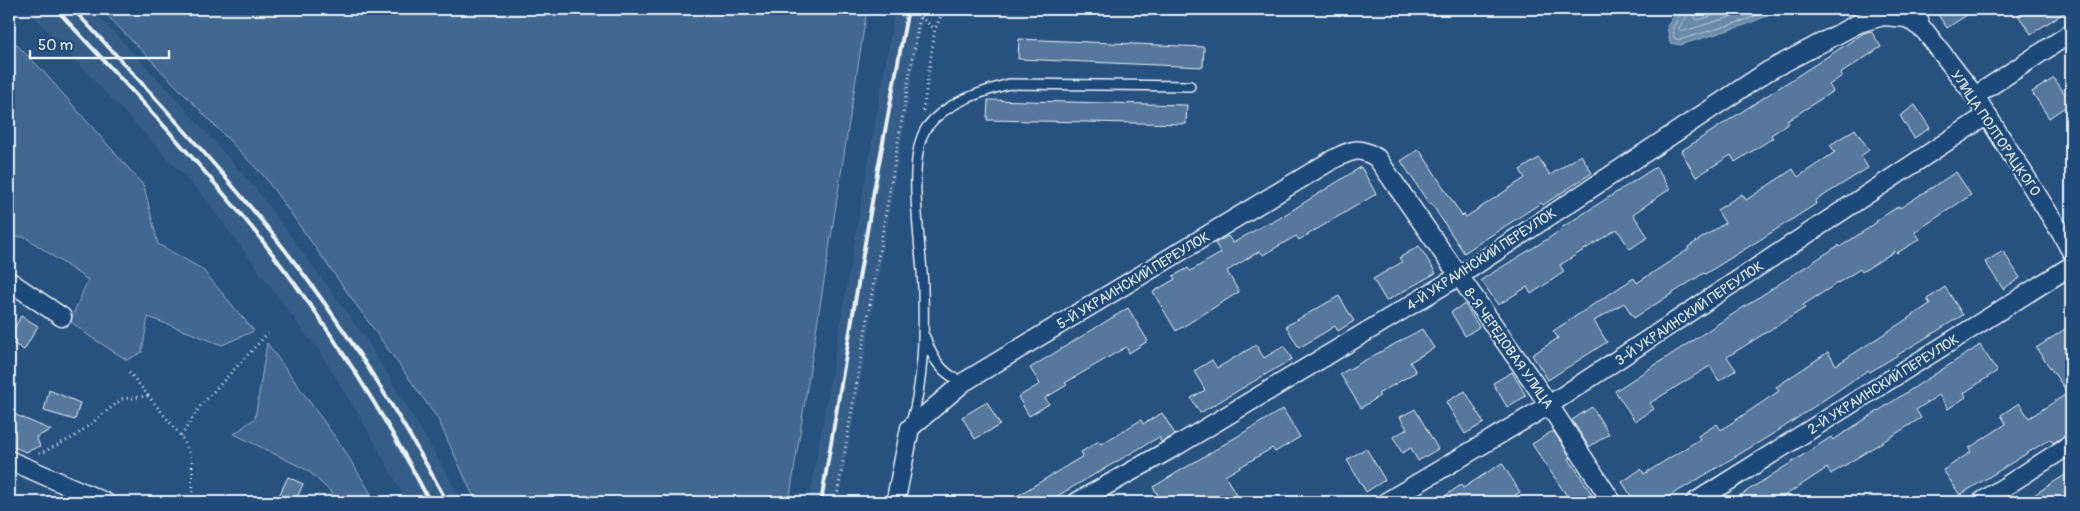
<svg xmlns="http://www.w3.org/2000/svg" width="2080" height="511" font-family="Pangolin,sans-serif">
  <rect width="100%" height="100%" fill="#27517f"/>
  <filter id="ink" filterUnits="userSpaceOnUse"><feTurbulence type="fractalNoise" baseFrequency=".02" numOctaves="2"/><feDisplacementMap in="SourceGraphic" scale="10" xChannelSelector="R" yChannelSelector="G"/><feConvolveMatrix kernelMatrix="1 2 1 2 8 2 1 2 1" color-interpolation-filters="sRGB"/></filter>
  <g filter="url(#ink)">
    <path fill="#355d88" d="M27,9H91L162,83L255,188L365,337L448,475L462,502H407L367,429L323,357L203,196Z
      M895,9H924L859,392L838,502H809Z
      M1271,9H1431L1421,10Z"/>
    <path fill="#436891" stroke="#96acc4" d="M101,9H867L789,502H476L438,419L264,176Z
      M9,37L42,70L144,186L158,244L202,269L254,331L222,345L148,317L142,352L127,360L89,336L70,321L88,280L25,237H9Z
      M267,343L343,448L376,502H342L307,470L234,434L255,418Z"/>
    <path fill="#6b8aaa" stroke="#9db3c9" d="M1679,9H1800L1781,10L1745,25L1680,45L1670,43L1667,26Z"/>
    <g fill="none" stroke-linecap="round" stroke-linejoin="round">
      <path stroke="#b6c8d9" stroke-width="1" d="M1683,9L1673,27L1674,38L1679,40L1743,21L1772,9
        M1689,9L1688,15L1679,28L1681,32L1756,9
        M1696,9L1695,18L1698,20L1735,9"/>
    </g>
    <path fill="#57789d" stroke="#e8f1f8" d="M1934,9H1976L1947,28Z
      M2027,9H2070L2031,34L2018,15Z
      M1871,31L1881,47L1840,74L1842,76L1829,85L1833,91L1787,121L1789,123L1771,135L1773,138L1735,162L1731,155L1696,177L1681,151L1864,33Z
      M1019,39L1204,47L1203,67L1018,59Z
      M2054,78L2071,103L2049,118L2032,92Z
      M988,100L1187,105L1186,124L987,120Z
      M1915,105L1930,128L1914,138L1900,116Z
      M1855,129L1869,150L1861,156L1868,168L1815,201L1816,204L1766,236L1705,274L1704,273L1634,318L1624,303L1594,321L1607,342L1548,380L1532,355L1558,338L1553,331L1634,278L1637,283L1689,249L1688,247L1725,223L1717,210L1742,194L1746,200L1793,169L1798,177L1835,152L1830,145Z
      M1419,149L1462,216L1464,214L1466,217L1525,178L1520,170L1539,158L1550,175L1581,155L1592,173L1543,205L1541,203L1464,253L1431,203L1429,204L1401,161Z
      M1361,167L1376,194L1299,240L1296,236L1263,255L1260,251L1227,271L1239,292L1176,331L1153,292L1175,279L1173,276L1188,268L1190,271L1221,253L1215,243L1228,236L1233,243L1269,222L1270,224Z
      M1656,167L1670,189L1633,214L1648,237L1630,249L1617,229L1560,265L1564,272L1531,294L1527,287L1498,305L1481,280L1549,238L1562,229L1561,228Z
      M1956,172L1971,195L1915,232L1920,239L1897,253L1895,251L1862,272L1860,269L1803,305L1805,308L1727,357L1736,370L1719,381L1710,366L1650,403L1654,409L1635,421L1615,391L1839,245L1840,247L1867,229L1877,222L1876,221L1899,206L1900,208Z
      M1419,246L1436,273L1386,301L1373,279L1402,262L1399,258Z
      M2003,251L2020,278L2003,289L1985,262Z
      M1945,287L1963,315L1870,372L1868,370L1781,429L1680,490L1658,502H1635L1622,482L1641,469L1644,474L1700,439L1698,436L1717,424L1721,430L1779,391L1776,387L1828,352L1836,365L1930,304L1927,299Z
      M1339,296L1354,321L1338,331L1335,326L1299,348L1286,326Z
      M1465,304L1479,327L1465,336L1451,312Z
      M1128,308L1148,341L1129,353L1126,347L1065,383L1067,385L1045,398L1049,404L1029,416L1018,397L1040,384L1030,368Z
      M21,316L38,326L24,350L9,341V338Z
      M1422,329L1434,348L1410,362L1416,372L1378,394L1380,396L1361,408L1340,374Z
      M2065,329L2071,339V432L2053,443L2050,439L1960,495L1943,470L1971,452L1969,448L2006,424L2001,415L2019,403L2029,418L2068,393L2036,348Z
      M1256,345L1264,358L1284,346L1292,359L1200,413L1191,398L1205,390L1194,371L1212,360L1217,368Z
      M1980,345L1997,371L1964,393L1966,397L1948,409L1939,395L1916,410L1921,418L1831,474L1827,468L1775,502H1730L1831,437L1833,440Z
      M1512,372L1526,396L1507,407L1493,383Z
      M49,390L80,403L75,420L44,411Z
      M1465,391L1484,423L1465,434L1446,402Z
      M987,402L1000,425L975,439L962,417Z
      M1592,407L1609,434L1589,447L1572,420Z
      M1283,409L1300,437L1275,452L1272,448L1225,476L1241,502H1162L1153,487Z
      M1415,409L1438,449L1418,461L1411,448L1402,453L1393,437L1407,429L1400,417Z
      M9,412L51,430L36,437L40,446L26,452L9,445Z
      M1162,413L1175,434L1173,436L1161,442L1159,437L1047,502H1007L1083,456L1081,452L1099,441L1101,444L1141,420L1143,424Z
      M1551,432H1554L1571,458L1569,459L1597,502H1571L1532,444Z
      M1366,448L1385,480L1366,492L1347,460Z
      M1502,463L1520,492L1505,502H1436L1461,485L1463,488Z
      M2071,471V502H2023Z
      M288,477L303,484L295,502H276Z"/>
    <g fill="none" stroke-linecap="round" stroke-linejoin="round">
      <defs>
        <path id="lane" d="M1922,9L1925,30
          M925,337C932,358 942,375 964,382
          M911,423C924,380 924,333 923,288C922,250 905,157 927,127C946,102 981,92 1009,84L1190,86"/>
        <path id="street" d="M1975,96L2071,33
          M9,281L62,317
          M9,460L105,502
          M897,502V494L910,428L964,382L1332,160C1351,150 1358,146 1377,158L1549,405L1612,502
          M1077,502L1178,445L1459,276L1768,71L1859,23L1883,16L1907,18L1925,31L1975,96L2061,233L2071,251
          M1386,502L1549,405L1987,115
          M1695,502L2071,266
          M1981,502L2071,444"/>
      </defs>
      <use href="#lane" stroke="#e8f1f8" stroke-width="12"/>
      <use href="#street" stroke="#e8f1f8" stroke-width="21"/>
      <path stroke="#e8f1f8" stroke-width="3" stroke-dasharray="1 4" stroke-linecap="butt" d="M1047,9L1059,10
        M920,17L935,29
        M923,111L935,29L942,14L952,9
        M129,372L181,436L192,459L193,498L190,502
        M181,436L201,405L268,333
        M39,454L74,437L122,399L148,396
        M836,502L921,9"/>
      <use href="#lane" stroke="#1f4a7a" stroke-width="9"/>
      <use href="#street" stroke="#1f4a7a" stroke-width="18"/>
      <path stroke="#e8f1f8" stroke-width="4" d="M56,9C123,81 191,153 253,229C321,314 380,406 430,502
        M73,9C138,78 202,148 262,221C333,308 394,403 447,502
        M821,502L874,190L908,9"/>
    </g>
  </g>
  <g text-anchor="middle" stroke-width="4.5" stroke-linejoin="round" paint-order="stroke">
    <g font-size="14" fill="#e8f1f8" stroke="#1f4a7a">
      <text transform="translate(1996 133) rotate(56)" y="5">УЛИЦА ПОЛТОРАЦКОГО</text>
      <text transform="translate(1481 259) rotate(-33)" y="5">4-Й УКРАИНСКИЙ ПЕРЕУЛОК</text>
      <text transform="translate(1133 280) rotate(-31)" y="5">5-Й УКРАИНСКИЙ ПЕРЕУЛОК</text>
      <text transform="translate(1689 313) rotate(-34)" y="5">3-Й УКРАИНСКИЙ ПЕРЕУЛОК</text>
      <text transform="translate(1509 348) rotate(55)" y="5">8-Я ЧЕРЕДОВАЯ УЛИЦА</text>
      <text transform="translate(1883 384) rotate(-32)" y="5">2-Й УКРАИНСКИЙ ПЕРЕУЛОК</text>
    </g>
  </g>
  <rect width="2080" height="511" fill="none" stroke="#1f4a7a" stroke-width="30"/>
  <rect x="15" y="15" width="2050" height="481" fill="none" stroke="#e8f1f8" stroke-width="2" filter="url(#ink)"/>
  <path d="M30 50v8h139v-8" fill="none" stroke="#e8f1f8" stroke-width="2.5"/>
  <text x="38" y="50" font-size="15" fill="#e8f1f8" stroke="#1f4a7a" stroke-width="4" paint-order="stroke">50 m</text>
</svg>
